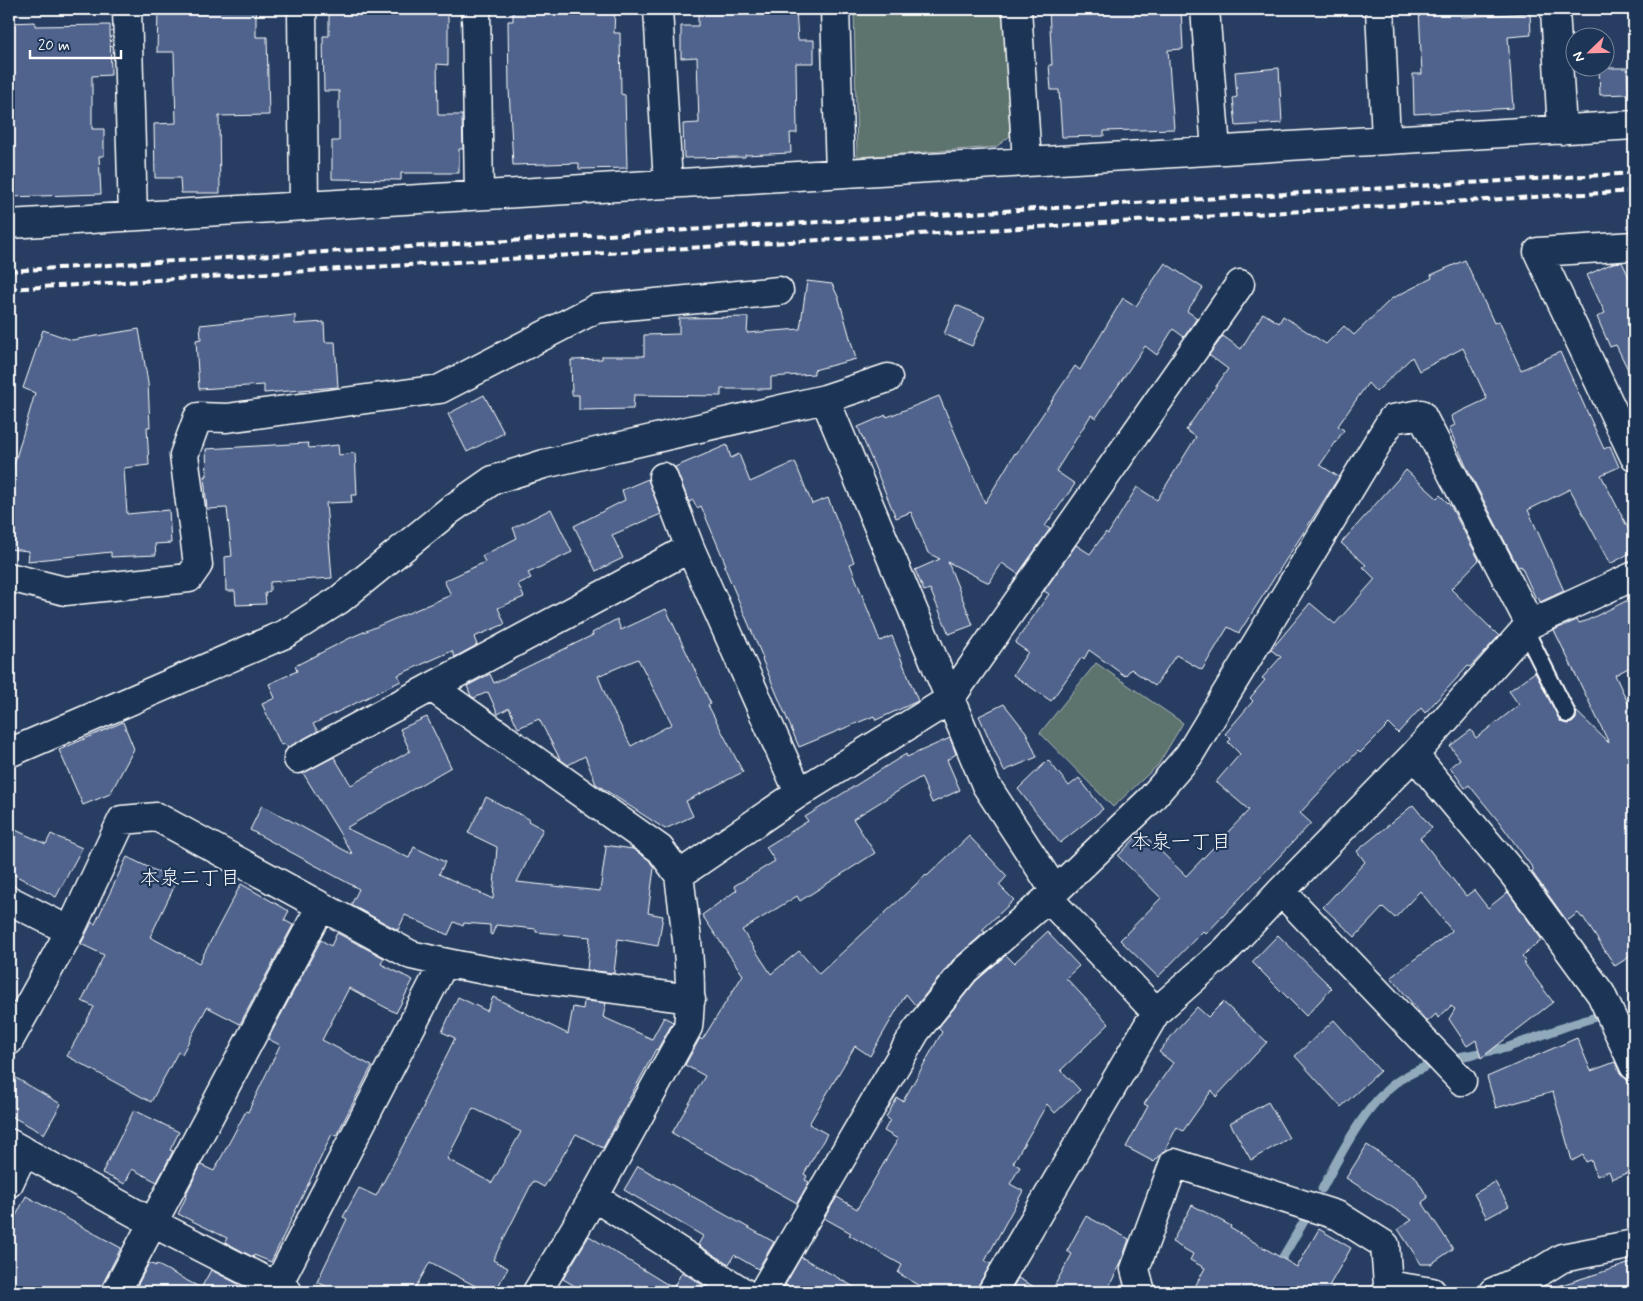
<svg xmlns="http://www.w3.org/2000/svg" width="1643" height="1301" font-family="Mynerve,'Klee One',sans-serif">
  <rect width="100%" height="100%" fill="#273e62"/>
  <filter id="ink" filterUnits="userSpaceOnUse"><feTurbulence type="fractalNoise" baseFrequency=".02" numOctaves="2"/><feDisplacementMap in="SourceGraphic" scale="10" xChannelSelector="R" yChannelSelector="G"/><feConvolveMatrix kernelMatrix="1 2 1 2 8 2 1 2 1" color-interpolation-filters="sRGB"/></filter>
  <g filter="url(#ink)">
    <path fill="#5d736e" stroke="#aeb9b6" d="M854,9H1005L1010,136L996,147L857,157Z
      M1096,663L1183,723L1158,765L1113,807L1040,733Z"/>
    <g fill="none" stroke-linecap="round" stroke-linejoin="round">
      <path stroke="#90a9bb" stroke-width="9" d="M1632,1013H1634
        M1453,1058L1506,1048L1570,1025L1599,1016
        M1322,1189C1340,1155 1366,1103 1398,1081C1408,1074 1418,1070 1429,1065
        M1277,1267L1306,1218"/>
    </g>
    <path fill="#50648c" stroke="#fff" fill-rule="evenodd" d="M329,9H448V65L437,64L438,115H462L463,149H459V173H401V180L332,179V141H339V91H324L323,36H329Z
      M513,9H615L614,33H620L621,94L625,95L627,168L579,169V163L513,165L509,89L508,21H513Z
      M698,9H796L798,40H814V63H796L797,133H790L791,153L745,155V157L684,158L683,124L699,123L697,57L681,58V26H698Z
      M1049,9H1181L1183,49L1168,50L1174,129L1104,131V136L1062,137L1059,90H1051L1049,65H1052Z
      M1419,9H1460L1461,17L1530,13L1531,35L1508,37L1513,108L1414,114L1413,74H1422Z
      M256,10V37H267L269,115L219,116L220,193H181L180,178H155L154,124L176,123L174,52H157L158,12Z
      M35,22V26L110,25L111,75L92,76V129H104V156H99L101,194L9,197V23Z
      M1279,68L1282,123L1236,126L1233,98L1237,97L1235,72Z
      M1599,68H1627L1628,94L1600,95Z
      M1465,260L1494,323L1499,321L1521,370L1560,352L1604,449L1610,446L1619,467L1601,475L1634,540V551L1610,564L1570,489L1528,510L1564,591L1540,602L1538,597L1536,599L1521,566L1518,567L1466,466L1449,428L1455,425L1451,416L1487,399L1463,348L1419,371L1412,357L1376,392L1368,383L1338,426L1344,430L1320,465L1339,477L1239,633L1228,627L1202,670L1176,655L1155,686L1131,669L1125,676L1089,650L1084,659L1082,657L1051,701L1013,675L1028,652L1015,643L1049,594L1044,591L1076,545L1090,554L1106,532L1108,534L1137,487L1157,500L1196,437L1186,430L1228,369L1209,355L1223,336L1241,349L1263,313L1279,323L1283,316L1326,344L1344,326L1354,335L1391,299L1432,278L1431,275Z
      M1622,262L1634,288V382L1616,345L1610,347L1597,317L1605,313L1587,275L1613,263Z
      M1165,263L1203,288L1187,311L1197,318L1184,337L1173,329L1157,355L1145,346L1096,418L1091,415L1056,471L1075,484L1045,526L1050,529L1018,574L1002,563L989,583L948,562L973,625L949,634L930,589L924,591L915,570L940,559L928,553L911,512L896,518L858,427L886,415L887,417L939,396L985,503L1015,453L1016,454L1075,366L1080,370L1123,298L1136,306Z
      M807,281L832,284L839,299L856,359L814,370V374L771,377V389H721V396L634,395L633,409L579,410V395H572L571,360L602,359V356H644V335L679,334V318L748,317L747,333L800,329Z
      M956,305L985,317L972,346L944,334Z
      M295,315V324L324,322L325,342H335L338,387L264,393V385L199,389L196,340L201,339L200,325Z
      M139,329L148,383L150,427H147L149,465L124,468L127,514L169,510L171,543L155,544L156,555L111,557V552L28,561L29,551L9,549V464L14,465L35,393L23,388L43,330L72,340Z
      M484,395L504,433L467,452L448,414Z
      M308,443L309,448L338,445L339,455L355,453L357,495H351L352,502L326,503L332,578L270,582V591L265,593L266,604L236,605L235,591H226L225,557L232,556L227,508L207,509L204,476H207L206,449Z
      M727,445L731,458L739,454L750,482L795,462L812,504L828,498L854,562L850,564L880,641L892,636L918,701L876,720L874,716L799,747L762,659L763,658L724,566L726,565L701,506L697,508L693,500L689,502L675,467Z
      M1406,470L1437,498L1440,495L1450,505L1479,560L1451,589L1499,636L1470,667L1468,666L1425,713L1421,708L1398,733L1389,724L1360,753L1358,751L1300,813L1311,823L1206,934L1203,931L1158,977L1120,940L1161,898L1118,856L1141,832L1186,876L1249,810L1216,782L1240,754L1228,742L1231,739L1225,734L1253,701L1250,698L1265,680L1262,678L1281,657L1271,650L1310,603L1335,624L1375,579L1363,567L1366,565L1341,543Z
      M648,479L661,514L612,535L623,558L596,571L574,526L625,500L622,490Z
      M551,509L572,552L528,573L531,578L518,584L524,597L498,608L505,624L474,637L477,645L455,657L452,651L398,675L401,681L313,724L318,731L288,748L285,744L281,745L262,704L275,698L269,684L297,671L295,666L352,637L451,595L444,581L485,562L482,556L517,538L513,528Z
      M1634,597V665L1615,675L1634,716V954L1615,966L1583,917L1582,918L1578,913L1567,921L1532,872L1534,870L1500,823L1469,785L1465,788L1450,767L1460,759L1450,746L1471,730L1476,738L1519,705L1509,691L1535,672L1561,722L1567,724L1572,723L1576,719V711L1609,743L1554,630L1577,620L1579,623L1586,621Z
      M666,609L711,704L708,705L743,772L686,801L693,816L665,829L596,784L585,756L568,765L560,759L539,719L518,728L509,708L498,714L488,692L474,698L471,696L467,686L490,674L494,683L593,635L592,633L617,619L621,630ZM638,659L672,724L631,746L608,701L598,676Z
      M1004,704L1026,732L1037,757L1004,771L979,716Z
      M427,717L451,767L346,828L409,858L414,847L445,862L439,874L493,899L497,847L468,833L486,797L529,819L528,821L543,829L517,882L600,891L606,848L604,845L633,849L649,860L654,868L648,913L663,916L658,946L618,939L614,973L587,970L590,937L536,932V929L496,925L492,935L490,934V925L464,923L463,926L454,922L448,935L405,915L398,930L351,905L359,889L250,830L262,805L353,855L303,773L334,757L351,785L410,751L400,729Z
      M123,722L134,749L110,794L83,805L59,750Z
      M950,738L956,754L947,760L960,790L932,803L921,777L853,819L875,853L800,901L797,896L742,930L771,974L799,951L819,974L926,875L927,876L969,836L1007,876L999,885L1014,900L982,930L985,932L953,960L916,1006L906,994L870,1056L855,1046L809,1124L827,1134L804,1174L807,1176L805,1180L809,1182L797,1203L672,1133L705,1076L685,1065L700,1038L702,1040L743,975L702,915L737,890L734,886L775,861L766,847L808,821L805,817L906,754L907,757Z
      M1048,760L1069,786L1079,778L1103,809L1060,843L1018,789Z
      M1413,805L1432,828L1420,838L1466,896L1474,890L1488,908L1508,892L1542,940L1522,956L1526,961L1524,963L1553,1002L1481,1058L1476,1040L1467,1046L1449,1019L1455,1009L1451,1006L1438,1018L1436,1014L1427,1022L1391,977L1452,931L1420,891L1395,918L1383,907L1355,937L1323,907L1365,862L1357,851Z
      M9,827L46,844L51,834L82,848L56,897L9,872Z
      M127,857L177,881L150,937L199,963L241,884L289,911L284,920L293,925L240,1024L207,1007L182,1054L178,1052L151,1102L67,1056L94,1007L82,1001L104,955L81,944L92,922L95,924Z
      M1047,932L1079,966L1066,978L1109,1024L1061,1070L1080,1090L1055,1113L1047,1104L1013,1163L1020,1167L1010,1184L1023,1191L985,1261L991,1264L979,1284L976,1292H931L898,1273L902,1265L849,1235L851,1233L824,1218L837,1197L857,1209L898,1139L884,1131L890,1120L886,1117L897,1098L903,1101L910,1089L942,1032L938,1028L976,981L1006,955L1014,963Z
      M337,933L384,958L381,964L413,980L396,1013L349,988L322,1040L372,1066L336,1136L332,1134L271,1262L254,1255L253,1257L225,1242L227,1238L178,1214L186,1197L185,1196L201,1165L214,1171L246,1111L248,1112L280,1045L268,1039L321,940L331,946Z
      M1278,935L1332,988L1306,1016L1252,962Z
      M458,997L487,1011L493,997L568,1034L573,1007L583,1009L584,1001L606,1003L603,1017L652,1039L664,1017L673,1022L657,1050L656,1049L603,1148L576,1134L544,1187L533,1181L493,1260L508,1268L495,1292H487L430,1262L413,1292H339L317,1282L347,1219L343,1217L359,1188L376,1196L425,1104L423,1103L455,1038L442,1032ZM473,1108L521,1132L492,1183L447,1159Z
      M1223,1002L1267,1042L1216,1097L1212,1090L1183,1131L1177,1127L1165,1150L1154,1162L1126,1147L1148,1106L1144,1104L1173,1063L1159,1052L1177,1029L1197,1007L1208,1017Z
      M1334,1020L1380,1071L1341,1107L1295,1056Z
      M1577,1038L1591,1071L1615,1062L1620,1073L1627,1080L1634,1097V1170L1612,1179L1609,1171L1597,1176L1591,1160L1586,1162L1583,1155L1572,1161L1553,1092L1496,1108L1487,1077Z
      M9,1074L61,1104L44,1134L9,1115Z
      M1268,1102L1289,1138L1251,1160L1230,1123Z
      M134,1110L179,1132L170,1150L173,1151L157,1182L132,1169L125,1184L102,1173Z
      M1367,1145L1415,1176L1428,1198L1422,1202L1453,1249L1431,1264H1421L1398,1229L1412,1220L1346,1178Z
      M638,1166L774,1242L758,1269L734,1255L729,1264L698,1245L703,1236L624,1190Z
      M1495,1182L1509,1206L1487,1218L1474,1194Z
      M26,1196L121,1248L102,1285L100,1292H9V1230Z
      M1192,1205L1231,1226L1230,1228L1297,1267L1319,1229L1351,1248L1329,1286L1339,1292H1192L1205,1268L1190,1260L1193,1254L1172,1242Z
      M1086,1216L1129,1239L1120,1265L1106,1292H1051L1072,1254L1067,1251Z
      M589,1236L673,1288L682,1272L713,1292H585L563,1279Z
      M801,1257L863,1292H798L785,1285Z
      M1634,1262V1292H1556L1555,1287Z
      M149,1263L156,1266V1264L201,1288L211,1270L238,1284L234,1292H134Z
      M1018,1278L1044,1292H1010Z"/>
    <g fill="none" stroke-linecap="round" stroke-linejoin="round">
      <defs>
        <path id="service" d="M1525,630L1567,714"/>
        <path id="minor" d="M127,9L133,216
          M302,9L304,206
          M476,9L479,195
          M658,9L668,184
          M835,9L840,173
          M1017,9L1027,162
          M1205,9L1216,150
          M1380,9L1386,140
          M1555,9L1562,130
          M9,224L1634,125
          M1634,246L1538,252L1634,456
          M825,399L986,785L1055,891
          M663,477L690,548L799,793
          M9,577L65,591L189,578L198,565L184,455L198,417L227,418L440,389L595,309L779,291
          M433,688L660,849L679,875
          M9,753L285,634L339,600L450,510L493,480L544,464L825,399L888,378
          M1414,755L1515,876L1601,994L1634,1066
          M298,759L690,548
          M1281,891L1462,1081
          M1048,898L1156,1012
          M9,900L70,931
          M9,1041L70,931L122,820L157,817L411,955C503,977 598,986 691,999
          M9,1143L153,1223L288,1292
          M9,1183L24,1151
          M594,1197L743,1292
          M116,1292L321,906
          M274,1292L444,963
          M537,1292L594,1197L688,1027C694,976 685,925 679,875L799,793L949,700L1240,284
          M763,1292L916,1031L965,970L1048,898L1150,800L1189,755L1392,419L1421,414L1530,624
          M992,1292L1156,1012L1226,950L1281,891L1414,755L1530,624L1634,576
          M1141,1292L1135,1269L1174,1163L1339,1216L1385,1245L1388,1285L1432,1292
          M1493,1292L1541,1271L1562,1258L1634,1244"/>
      </defs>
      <use href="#service" stroke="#fff" stroke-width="20"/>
      <use href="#minor" stroke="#fff" stroke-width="31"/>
      <use href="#service" stroke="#1d3557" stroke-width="16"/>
      <use href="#minor" stroke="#1d3557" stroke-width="28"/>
      <path stroke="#fff" stroke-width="4" stroke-dasharray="8 4" stroke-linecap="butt" d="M9,271L1634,173
        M9,289L1634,191"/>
    </g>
  </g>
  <g text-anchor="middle" stroke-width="4.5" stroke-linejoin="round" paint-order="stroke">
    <g font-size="20" fill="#fff" stroke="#1d3557">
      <text x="1181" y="848">本泉一丁目</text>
      <text x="190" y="884">本泉二丁目</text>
    </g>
  </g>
  <rect width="1643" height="1301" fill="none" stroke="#1d3557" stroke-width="30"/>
  <rect x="15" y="15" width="1613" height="1271" fill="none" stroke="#fff" stroke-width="2" filter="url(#ink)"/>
  <g transform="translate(1590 52) rotate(247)"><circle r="24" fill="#1d3557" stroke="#77869a"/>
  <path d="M0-4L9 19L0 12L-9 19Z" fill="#ff9aa2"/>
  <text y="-8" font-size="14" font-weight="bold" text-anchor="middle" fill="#ffffff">N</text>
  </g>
  <path d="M30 50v8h91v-8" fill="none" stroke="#ffffff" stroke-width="2.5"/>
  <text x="38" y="50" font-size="15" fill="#ffffff" stroke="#1d3557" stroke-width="4" paint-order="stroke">20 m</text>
</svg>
